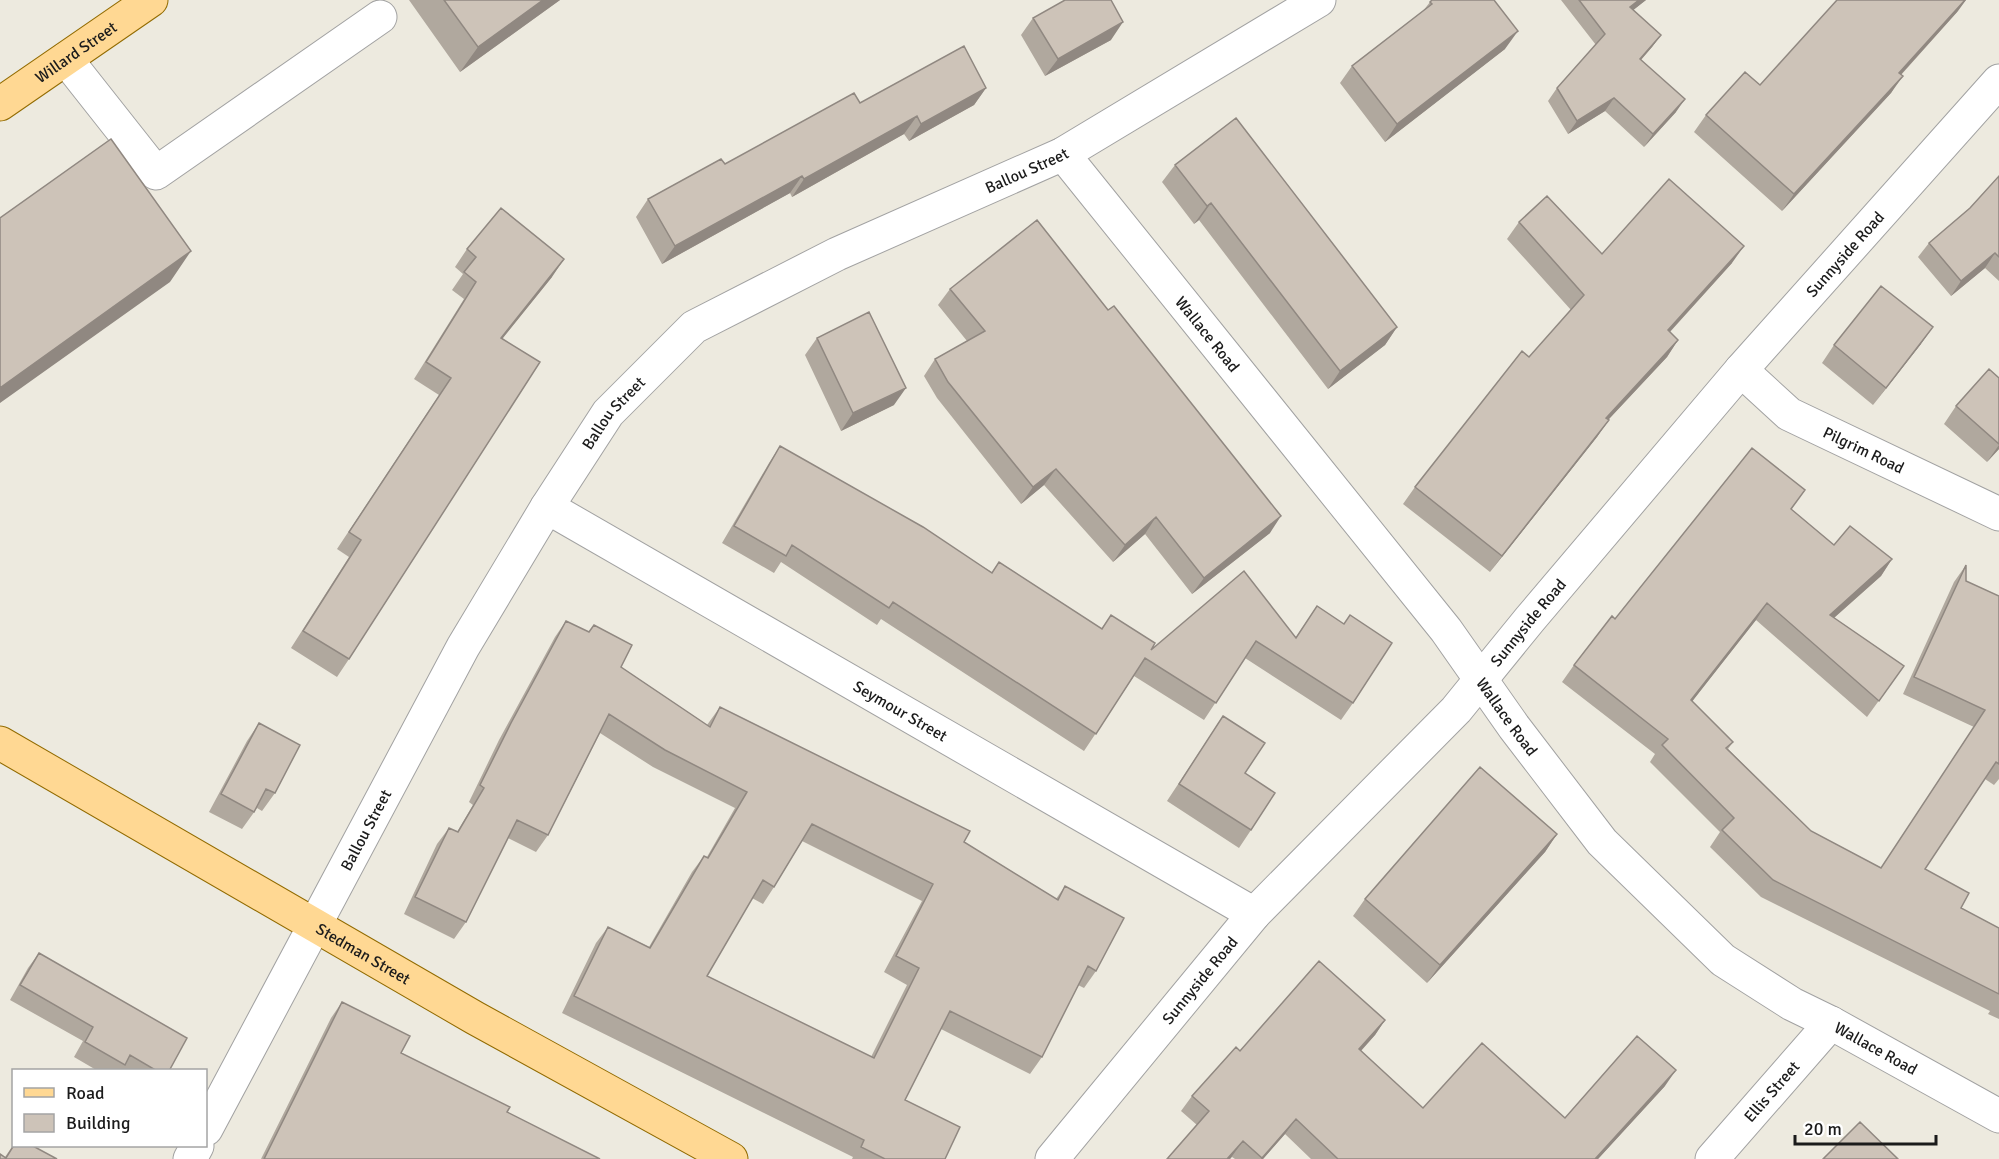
<svg xmlns="http://www.w3.org/2000/svg" width="1999" height="1159" font-family="Signika,sans-serif">
  <rect width="100%" height="100%" fill="#edeadf"/>
  <g fill="none" stroke-linecap="round" stroke-linejoin="round">
    <defs>
      <g id="minor">
        <path d="M66,59L156,173L380,17"/>
        <path id="s1" d="M1063,154L1446,630L1514,727L1602,842L1723,960L1792,1004L1831,1023L1999,1116"/>
        <path id="s2" d="M1741,370L1789,414L1999,514"/>
        <path id="s3" d="M547,507L1254,914"/>
        <path id="s4" d="M206,1129L463,647L547,507L608,413L694,327L837,254L1063,154L1319,0"/>
        <path d="M190,1159L197,1146"/>
        <path id="s5" d="M1052,1159L1254,914L1456,710L1530,619L1741,370L1999,81"/>
        <path id="s6" d="M1712,1159L1831,1023"/>
      </g>
      <g id="major">
        <path id="s7" d="M0,104L151,0"/>
        <path id="s8" d="M0,743L475,1018L731,1159"/>
      </g>
    </defs>
    <use href="#minor" stroke="#a2a2a2" stroke-width="35"/>
    <use href="#major" stroke="#926b00" stroke-width="35"/>
    <use href="#minor" stroke="#fff" stroke-width="33"/>
    <use href="#major" stroke="#ffd893" stroke-width="33"/>
  </g>
  <path fill="#b0a89e" fill-rule="evenodd" d="M409,0H560L460,72Z
    M1561,0H1646L1633,10L1661,35L1652,47L1641,60L1676,112L1644,147L1605,111L1568,134L1548,101L1557,88L1596,45Z
    M1430,2L1505,49L1385,142L1340,83L1352,66L1423,11Z
    M1958,11L1901,75L1891,93L1782,211L1694,132L1706,115L1760,85Z
    M1033,18L1111,40L1045,76L1021,35Z
    M986,88L974,105L909,141L904,134L792,197L790,193L662,264L636,217L648,199L860,103Z
    M1175,165L1397,327L1385,345L1328,389L1199,220L1194,224L1162,182Z
    M1999,176V281L1985,268L1951,296L1918,257L1929,243L1970,208Z
    M1519,222L1602,254L1732,263L1670,332L1678,340L1667,357L1608,420L1597,437L1490,572L1403,504L1415,487L1571,310L1507,239Z
    M467,249L552,277L503,338L349,659L337,677L291,648L349,557L337,549L439,395L414,379L464,299L452,290L463,274L455,267Z
    M950,289L1270,533L1192,594L1145,534L1113,562L1044,485L1021,504L937,398L924,376L935,359L967,341L938,305Z
    M817,338L894,405L841,431L805,355Z
    M1921,344L1873,405L1822,363L1834,345Z
    M1999,378V449L1987,462L1944,424L1956,406Z
    M780,446L992,572L999,562L1101,629L1111,615L1151,650L1296,637L1317,606L1353,703L1341,720L1245,658L1204,720L1134,676L1084,751L881,619L877,625L781,562L774,573L722,543L769,463Z
    M1791,509L1834,545L1892,559L1881,576L1834,618L1904,666L1867,717L1756,620L1692,701L1733,742L1728,749L1811,831L1881,868L1974,727L1903,694L1954,582L1966,565V581L1999,596V779L1994,785L1985,779L1925,869L1961,908L1999,928V1019L1988,1014L1990,1011L1761,897L1710,847L1720,832L1650,762L1655,754L1562,682L1574,665L1615,619Z
    M566,621L621,667L707,725L720,707L964,842L1056,899L1065,886L1096,971L1084,988L1078,985L1042,1057L1030,1074L941,1029L905,1100L945,1159H852L853,1157L562,1013L596,943L608,927L649,947L692,872L704,856L707,857L735,808L653,767L600,733L548,835L536,852L508,838L466,922L454,939L404,914L437,844L449,828L457,832L473,805L469,802L499,740L555,637ZM802,841L922,901L884,972L907,985L871,1057L707,976L752,898L763,904L774,887Z
    M1223,716L1245,773L1251,830L1239,848L1167,801Z
    M259,723L275,793L262,811L257,808L242,829L209,812L247,741Z
    M1557,834L1545,852L1427,983L1353,916L1365,899Z
    M39,953L169,1071H98L74,1057L83,1041L10,1000L28,968Z
    M342,1002L401,1053L507,1112L600,1159H261L331,1018Z
    M1385,1020L1375,1035L1361,1051L1423,1108L1565,1118L1665,1086L1598,1159H1311L1285,1134L1263,1159H1235L1232,1157L1230,1159H1167L1197,1125L1181,1111L1192,1096L1240,1051Z
    M14,1144V1146L57,1159H0L5,1157Z"/>
  <path fill="#908881" d="M543,0H560L460,72L478,47Z
    M1639,0H1646L1622,19L1630,7Z
    M1965,0H1966L1958,11L1887,90L1899,73Z
    M1123,22L1111,40L1045,76L1058,59Z
    M1518,31L1505,49L1385,142L1397,124Z
    M1661,35L1652,47L1631,71L1640,59Z
    M1903,76L1891,93L1782,211L1794,194Z
    M986,88L974,105L909,141L921,124Z
    M1614,98L1605,111L1568,134L1577,121Z
    M1685,99L1676,112L1644,147L1653,134Z
    M917,116L904,134L792,197L804,179Z
    M802,176L790,193L662,264L675,246Z
    M1211,203L1199,220L1194,224L1207,206Z
    M1744,246L1732,263L1656,347L1668,330Z
    M191,251L170,282L0,403V388Z
    M1995,253L1985,268L1951,296L1961,281Z
    M564,259L552,277L489,355L501,338Z
    M1397,327L1385,345L1328,389L1340,371Z
    M1933,327L1921,344L1873,405L1886,388Z
    M1678,340L1667,357L1594,435L1606,418Z
    M906,388L894,405L841,431L853,413Z
    M1609,420L1597,437L1490,572L1502,556Z
    M1999,445V449L1987,462Z
    M1056,469L1044,485L1021,504L1033,487Z
    M1281,516L1270,533L1192,594L1204,578Z
    M1156,517L1145,534L1113,562L1125,545Z
    M1892,559L1881,576L1818,632L1830,615Z
    M1767,603L1756,620L1680,717L1691,700Z
    M1557,834L1545,852L1427,983L1440,965Z
    M1385,1020L1375,1035L1348,1065L1359,1049Z
    M1676,1070L1665,1086L1598,1159H1595Z
    M1296,1119L1285,1134L1263,1159H1261Z
    M1243,1141L1230,1159H1227Z"/>
  <path fill="#cdc3b8" stroke="#908881" stroke-width="1.5" fill-rule="evenodd" d="M444,0H543L478,47Z
    M1065,0H1111L1123,22L1058,59L1033,18Z
    M1432,0H1494L1518,31L1397,124L1352,66L1432,4L1430,2Z
    M1579,0H1639L1630,7L1661,35L1640,59L1685,99L1653,134L1614,98L1577,121L1557,88L1605,34Z
    M1837,0H1965L1899,73L1903,76L1794,194L1706,115L1745,72L1760,85Z
    M964,46L986,88L921,124L917,116L804,179L802,176L675,246L648,199L721,159L725,164L854,93L860,103Z
    M1236,118L1397,327L1340,371L1211,203L1207,206L1175,165Z
    M111,139L191,251L0,388V218Z
    M1999,176V257L1995,253L1961,281L1929,243L1970,208Z
    M1669,179L1744,246L1668,330L1678,340L1606,418L1609,420L1502,556L1415,487L1522,351L1529,357L1584,295L1519,222L1547,196L1602,254Z
    M501,208L564,259L501,338L540,362L349,659L303,631L361,540L349,532L451,378L426,362L476,282L464,272L476,257L467,249Z
    M1037,220L1108,310L1114,306L1281,516L1204,578L1156,517L1125,545L1056,469L1033,487L948,382L935,359L985,331L950,289Z
    M1881,286L1933,327L1886,388L1834,345Z
    M869,312L906,388L853,413L817,338Z
    M1989,369L1999,378V444L1956,406Z
    M780,446L923,527L992,573L999,562L1102,629L1111,615L1155,643L1151,650L1244,571L1296,638L1317,606L1344,624L1350,615L1392,643L1353,703L1256,641L1216,703L1145,658L1096,734L893,602L889,608L792,545L786,556L734,526Z
    M1752,448L1805,490L1791,509L1834,545L1850,526L1892,559L1830,615L1904,666L1879,701L1767,603L1691,700L1733,742L1726,748L1811,831L1881,868L1985,710L1914,677L1966,565V581L1999,596V764L1996,762L1925,869L1969,893L1961,908L1999,928V994L1773,880L1722,830L1734,818L1662,745L1668,739L1574,665L1612,616L1615,619Z
    M566,621L589,632L594,625L632,645L621,667L710,727L720,707L970,831L964,842L1058,900L1065,886L1124,918L1096,971L1088,966L1042,1057L950,1011L905,1100L960,1127L945,1159H885L861,1147L864,1140L574,996L608,927L650,948L704,856L708,858L747,792L665,750L609,714L548,835L517,820L466,922L415,897L449,828L458,832L484,788L480,785L511,723ZM812,824L933,884L896,956L919,968L874,1058L707,976L763,880L774,887Z
    M1223,716L1265,743L1245,773L1275,793L1251,830L1179,784Z
    M259,723L300,745L275,793L266,789L254,812L221,794Z
    M1480,767L1557,834L1440,965L1365,899Z
    M39,953L187,1038L169,1071H157L130,1055L125,1065L85,1042L93,1027L20,985Z
    M1319,961L1385,1020L1359,1049L1423,1108L1482,1043L1565,1118L1637,1036L1676,1070L1595,1159H1338L1296,1119L1262,1158L1243,1141L1227,1159H1167L1209,1111L1192,1096L1236,1047L1240,1051Z
    M342,1002L410,1036L401,1053L510,1107L507,1112L600,1159H264Z
    M1860,1122L1898,1159H1823Z
    M14,1145L33,1146L57,1159H0V1154L6,1158Z"/>
  <g text-anchor="middle" stroke-width="4.5" stroke-linejoin="round" paint-order="stroke">
    <g font-size="16" fill="#1b1b1b" stroke="#fff">
      <text dy="6" stroke="none"><textPath href="#s7" startOffset="92">Willard Street</textPath></text>
      <text dy="6" stroke="none"><textPath href="#s4" startOffset="1311">Ballou Street</textPath></text>
      <text dy="6" stroke="none"><textPath href="#s5" startOffset="1204">Sunnyside Road</textPath></text>
      <text dy="6" stroke="none"><textPath href="#s1" startOffset="231">Wallace Road</textPath></text>
      <text dy="6" stroke="none"><textPath href="#s4" startOffset="825">Ballou Street</textPath></text>
      <text dy="6" stroke="none"><textPath href="#s2" startOffset="148">Pilgrim Road</textPath></text>
      <text dy="6" stroke="none"><textPath href="#s5" startOffset="718">Sunnyside Road</textPath></text>
      <text dy="6" stroke="none"><textPath href="#s3" startOffset="408">Seymour Street</textPath></text>
      <text dy="6" stroke="none"><textPath href="#s1" startOffset="717">Wallace Road</textPath></text>
      <text dy="6" stroke="none"><textPath href="#s4" startOffset="339">Ballou Street</textPath></text>
      <text dy="6" stroke="none"><textPath href="#s8" startOffset="420">Stedman Street</textPath></text>
      <text dy="6" stroke="none"><textPath href="#s5" startOffset="232">Sunnyside Road</textPath></text>
      <text dy="6" stroke="none"><textPath href="#s1" startOffset="1220">Wallace Road</textPath></text>
      <text dy="6" stroke="none"><textPath href="#s6" startOffset="90">Ellis Street</textPath></text>
    </g>
  </g>
  <rect x="12" y="1069" width="195" height="78" fill="#ffffff" stroke="#a4a4a4" stroke-width="1.5"/>
  <rect x="24" y="1088" width="30" height="9" fill="#ffd893" stroke="#a4a4a4" stroke-width="1.5"/>
  <text x="66" y="1099" font-size="18" fill="#1b1b1b">Road</text>
  <rect x="24" y="1114" width="30" height="18" fill="#cdc3b8" stroke="#a4a4a4" stroke-width="1.5"/>
  <text x="66" y="1129" font-size="18" fill="#1b1b1b">Building</text>
  <path d="M1795 1135v9h141v-9" fill="none" stroke="#1b1b1b" stroke-width="3"/>
  <text x="1804" y="1135" font-size="18" fill="#1b1b1b" stroke="#ffffff" stroke-width="4.5" paint-order="stroke">20 m</text>
</svg>
